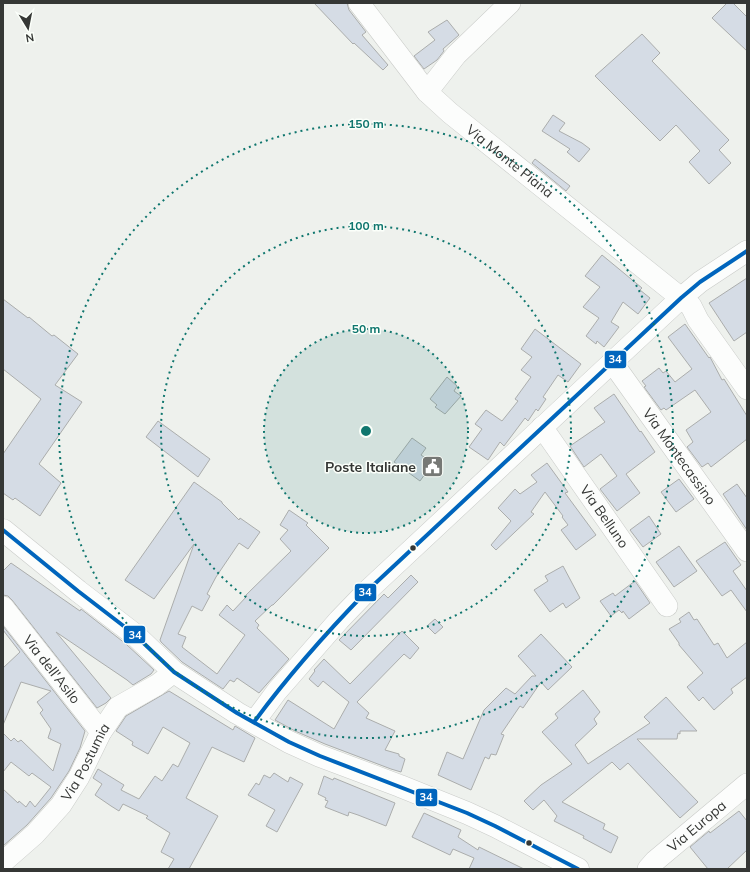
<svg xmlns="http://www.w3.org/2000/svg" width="750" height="872" font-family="Mulish,sans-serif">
  <rect width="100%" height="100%" fill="#eef1ed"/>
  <path fill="#d5dce5" stroke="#abadac" d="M314,3H347L349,10L366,32L362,35L388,65L383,70L354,43L353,44Z
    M727,3H733L747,17V51L712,18Z
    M447,20L459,35L443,49L444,51L437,60L424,69L414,56L435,40L428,32Z
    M642,34L660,53L652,61L729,140L719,150L731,163L709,184L689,162L700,151L676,125L660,141L595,76Z
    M553,115L565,123L559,131L582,143L590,149L579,162L567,152L570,149L542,131Z
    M535,159L570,186L566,191L532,163Z
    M602,255L642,288L640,290L650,298L638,314L623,302L611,322L619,327L604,347L597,341L596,344L586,336L599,318L583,307L600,287L585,276Z
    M747,278V332L734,341L709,303Z
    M3,299L28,318L29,317L52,336L54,335L78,354L55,385L82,402L39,464L61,483L40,516L15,498L13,500L3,493V454L41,399L3,369Z
    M685,324L709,358L710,357L722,380L724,379L747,416V439L711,467L708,463L702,467L687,447L693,442L686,430L711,412L695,390L666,410L664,408L661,410L644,387L646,386L642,381L659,368L663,373L666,371L675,382L692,369L668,337Z
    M535,329L581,364L568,382L558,375L543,397L546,399L538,411L536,409L528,421L525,418L504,446L500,442L488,460L469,447L482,429L475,424L486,410L502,421L518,401L515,399L531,377L521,370L532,357L521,349Z
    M447,377L457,386L454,391L461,396L445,414L435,407L437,405L430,399Z
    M614,394L640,432L641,431L655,452L626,474L640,493L617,511L600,489L617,476L601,454L584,467L570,446L605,422L594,408Z
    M158,421L210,459L198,477L146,437Z
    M412,438L426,448L421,455L433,463L420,481L394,462Z
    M547,463L568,492L565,493L596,535L576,550L561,530L568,525L562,517L563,516L545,492L531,512L534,514L496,550L491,545L511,521L498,508L515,489L520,494L537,482L531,475Z
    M679,479L694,499L676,512L661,492Z
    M194,482L222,502V503L239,520L240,518L260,532L248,549L239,543L216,577L207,594L210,596L202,611L192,606L178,634L186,637L182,647L217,674L245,635L219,615L227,605L233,611L247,596L246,595L291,551L280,539L288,530L280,525L289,510L308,523L306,525L329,548L273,605H272L255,621L259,625L257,628L289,659L259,693L237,678L234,682L230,680L223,689L182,662L161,642L160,640L194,544L154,599L125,580Z
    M737,484L747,498V530L723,494Z
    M649,516L661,534L643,547L630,530Z
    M725,542L741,565L733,571L747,591V612L731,590L722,596L696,561Z
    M679,546L697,571L674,587L656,562Z
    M11,563L80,611L81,609L126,644L154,670L151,674L133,685L127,680L56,632L111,698L106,703L97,708L12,600L8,596L3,595V571Z
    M563,566L580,598L566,608L563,603L550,612L534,590L548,581L545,576Z
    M411,575L418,582L351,650L339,640L384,594L388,598Z
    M635,581L650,603L629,619L623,611L622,613L619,610L611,616L600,601L613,593L615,596Z
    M689,612L694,620L697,619L714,645L718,643L727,658L747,642V677L731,689L733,693L714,710L703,697L699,701L687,687L703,673L679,645V643L669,629L681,622L679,619Z
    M435,619L443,627L435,634L427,626Z
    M3,626L85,731L80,748L69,771L51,798L27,825L3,846V789L18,803L19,801L26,807L30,801L35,807L51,787L32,773L29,776L11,762L3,772V733L11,741L14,738L18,742L21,740L53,771L61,744L48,738L51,729L40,713L43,710L37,702L51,691L21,682L3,725V668L20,652L3,630Z
    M402,631L419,648L410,659L404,654L357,702L369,713L366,718L395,731L385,750L399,754V756L405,759L401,772L391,769L325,744L295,731L275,720L288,700L334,729L349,702L323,681L318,687L309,679L315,671L314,670L324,659L350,684Z
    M541,634L572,667L548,690L541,682L523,708L520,706L501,734L504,735L496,755L491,754L489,759L485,757L471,790L438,775L447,752L463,759L484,710L506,688L515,694L532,676H536L518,656Z
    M583,690L600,712L594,719L597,724L575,745L588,764L650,723L644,717L666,697L697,731H680V734L678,733L677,739H637L698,802L680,818L628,763L620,770L612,762L562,802L605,824L603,829L618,837L611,853L583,838L584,836L554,821L557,816L544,800L533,810L524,801L541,785L572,764L542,732L558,718L555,714Z
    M169,691L233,730L235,726L255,738L244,762L212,747L186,798L218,816L189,869H168L174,859L161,852L170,833L146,818L148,816L123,804L119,811L111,806L95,795L102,784L93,778L98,769L124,785L121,790L139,799L155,776L162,781L173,764L178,767L190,743L163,727L148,754L132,745L133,742L116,731L126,716Z
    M274,773L288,782L290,777L303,784L277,832L266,826L275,810L248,795L256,783L259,785L264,775L270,778Z
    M324,776L333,780L334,778L395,803L386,826L358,815L349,812L348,816L325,807L328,801L325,800L326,798L318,794Z
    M739,811L747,821V850L727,869H708L690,847L709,831L710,833Z
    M424,813L461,830L458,837L478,850L479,847L524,869H469L474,858L453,849L450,855L412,837Z"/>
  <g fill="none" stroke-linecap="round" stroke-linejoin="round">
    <defs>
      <g id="minor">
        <path id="s1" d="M359,3L427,92L450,113L691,306L698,320L747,389"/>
        <path d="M427,92L456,55L510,3"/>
        <path id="s2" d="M612,362L747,551"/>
        <path id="s3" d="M542,427L667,606"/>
        <path id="s4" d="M3,607L101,732"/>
        <path d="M254,722L277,691L339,620L366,592L681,298L700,282L747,251"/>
        <path id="s5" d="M3,862L35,834L61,805L79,777L101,732L118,707L157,685L174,672"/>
        <path id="s6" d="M648,869L655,861L747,784"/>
      </g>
      <path id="major" d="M3,530L78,591L134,634L174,672L237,713L289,742L320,756L400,786L467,813L495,826L578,869"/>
    </defs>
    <use href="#minor" stroke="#caccc9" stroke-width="22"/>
    <use href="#major" stroke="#caccc9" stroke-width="23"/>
    <use href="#minor" stroke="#fcfdfc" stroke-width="21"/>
    <use href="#major" stroke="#fcfdfc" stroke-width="22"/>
    <defs>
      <path id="bus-1" d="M3,530L78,591L134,634L174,672L237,713L289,742L320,756L467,813L495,826L578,869
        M254,722C288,676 326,633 366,592L681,298L700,282L747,251"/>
    </defs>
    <use href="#bus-1" stroke="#fbfffa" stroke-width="7"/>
    <use href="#bus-1" stroke="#0065bd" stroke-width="4"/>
  </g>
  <circle cx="366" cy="431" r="102" fill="#0f766e" fill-opacity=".12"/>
  <g fill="none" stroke="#0f766e" stroke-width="2" stroke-dasharray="2 4">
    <circle cx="366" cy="431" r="102"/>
    <circle cx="366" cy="431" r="205"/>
    <circle cx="366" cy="431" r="307"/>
  </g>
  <defs>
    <symbol id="civic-square" viewBox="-11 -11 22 22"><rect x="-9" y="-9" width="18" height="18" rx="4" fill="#767875" stroke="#fbfffa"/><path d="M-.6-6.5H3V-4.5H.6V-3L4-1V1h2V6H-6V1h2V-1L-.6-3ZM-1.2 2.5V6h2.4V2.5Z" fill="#fff"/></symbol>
  </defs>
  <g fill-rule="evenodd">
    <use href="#civic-square" x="420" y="454" width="25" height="25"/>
  </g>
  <g fill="#353735" stroke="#fbfffa" stroke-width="1.5">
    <circle cx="413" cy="548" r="3.5"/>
    <circle cx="529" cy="843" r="3.5"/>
  </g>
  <g text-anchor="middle" stroke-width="3" stroke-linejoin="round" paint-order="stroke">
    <g font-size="14" fill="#353735" stroke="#fbfffa">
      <text dy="5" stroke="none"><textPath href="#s1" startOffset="220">Via Monte Piana</textPath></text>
      <text dy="5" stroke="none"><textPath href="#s2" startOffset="116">Via Montecassino</textPath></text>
      <text dy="5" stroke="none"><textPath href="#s3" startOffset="109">Via Belluno</textPath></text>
      <text dy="5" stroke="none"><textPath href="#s4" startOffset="79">Via dell'Asilo</textPath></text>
      <text dy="5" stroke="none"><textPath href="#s5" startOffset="131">Via Postumia</textPath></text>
      <text dy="5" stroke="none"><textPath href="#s6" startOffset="65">Via Europa</textPath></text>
    </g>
    <g font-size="14" font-weight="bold" fill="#353735" stroke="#fbfffa" text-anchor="end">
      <text x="416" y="472">Poste Italiane</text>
    </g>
  </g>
  <circle cx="366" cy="431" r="6" fill="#0f766e" stroke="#fbfffa" stroke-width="2"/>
  <g font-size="12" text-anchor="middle" font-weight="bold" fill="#0f766e" stroke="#fbfffa" stroke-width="3" stroke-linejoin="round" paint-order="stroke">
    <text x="366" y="128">150 m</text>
    <text x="366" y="230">100 m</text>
    <text x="366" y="333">50 m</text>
  </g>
  <g stroke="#fbfffa" stroke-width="1.5">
    <rect x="604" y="350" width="23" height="19" rx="4" fill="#0065bd"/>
    <rect x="354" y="583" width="23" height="19" rx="4" fill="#0065bd"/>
    <rect x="123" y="625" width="23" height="19" rx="4" fill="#0065bd"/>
    <rect x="415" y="788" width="23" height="19" rx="4" fill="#0065bd"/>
  </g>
  <g font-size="11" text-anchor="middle" font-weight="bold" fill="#fff">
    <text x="615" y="363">34</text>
    <text x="365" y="596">34</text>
    <text x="135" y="639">34</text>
    <text x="426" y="801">34</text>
  </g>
  <rect width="750" height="872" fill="none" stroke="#353735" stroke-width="8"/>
  <g transform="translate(28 28) rotate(170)" stroke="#fbfffa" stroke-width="3" paint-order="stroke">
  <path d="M0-3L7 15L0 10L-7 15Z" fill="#353735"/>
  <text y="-6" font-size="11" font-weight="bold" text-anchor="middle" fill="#353735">N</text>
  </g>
</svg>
